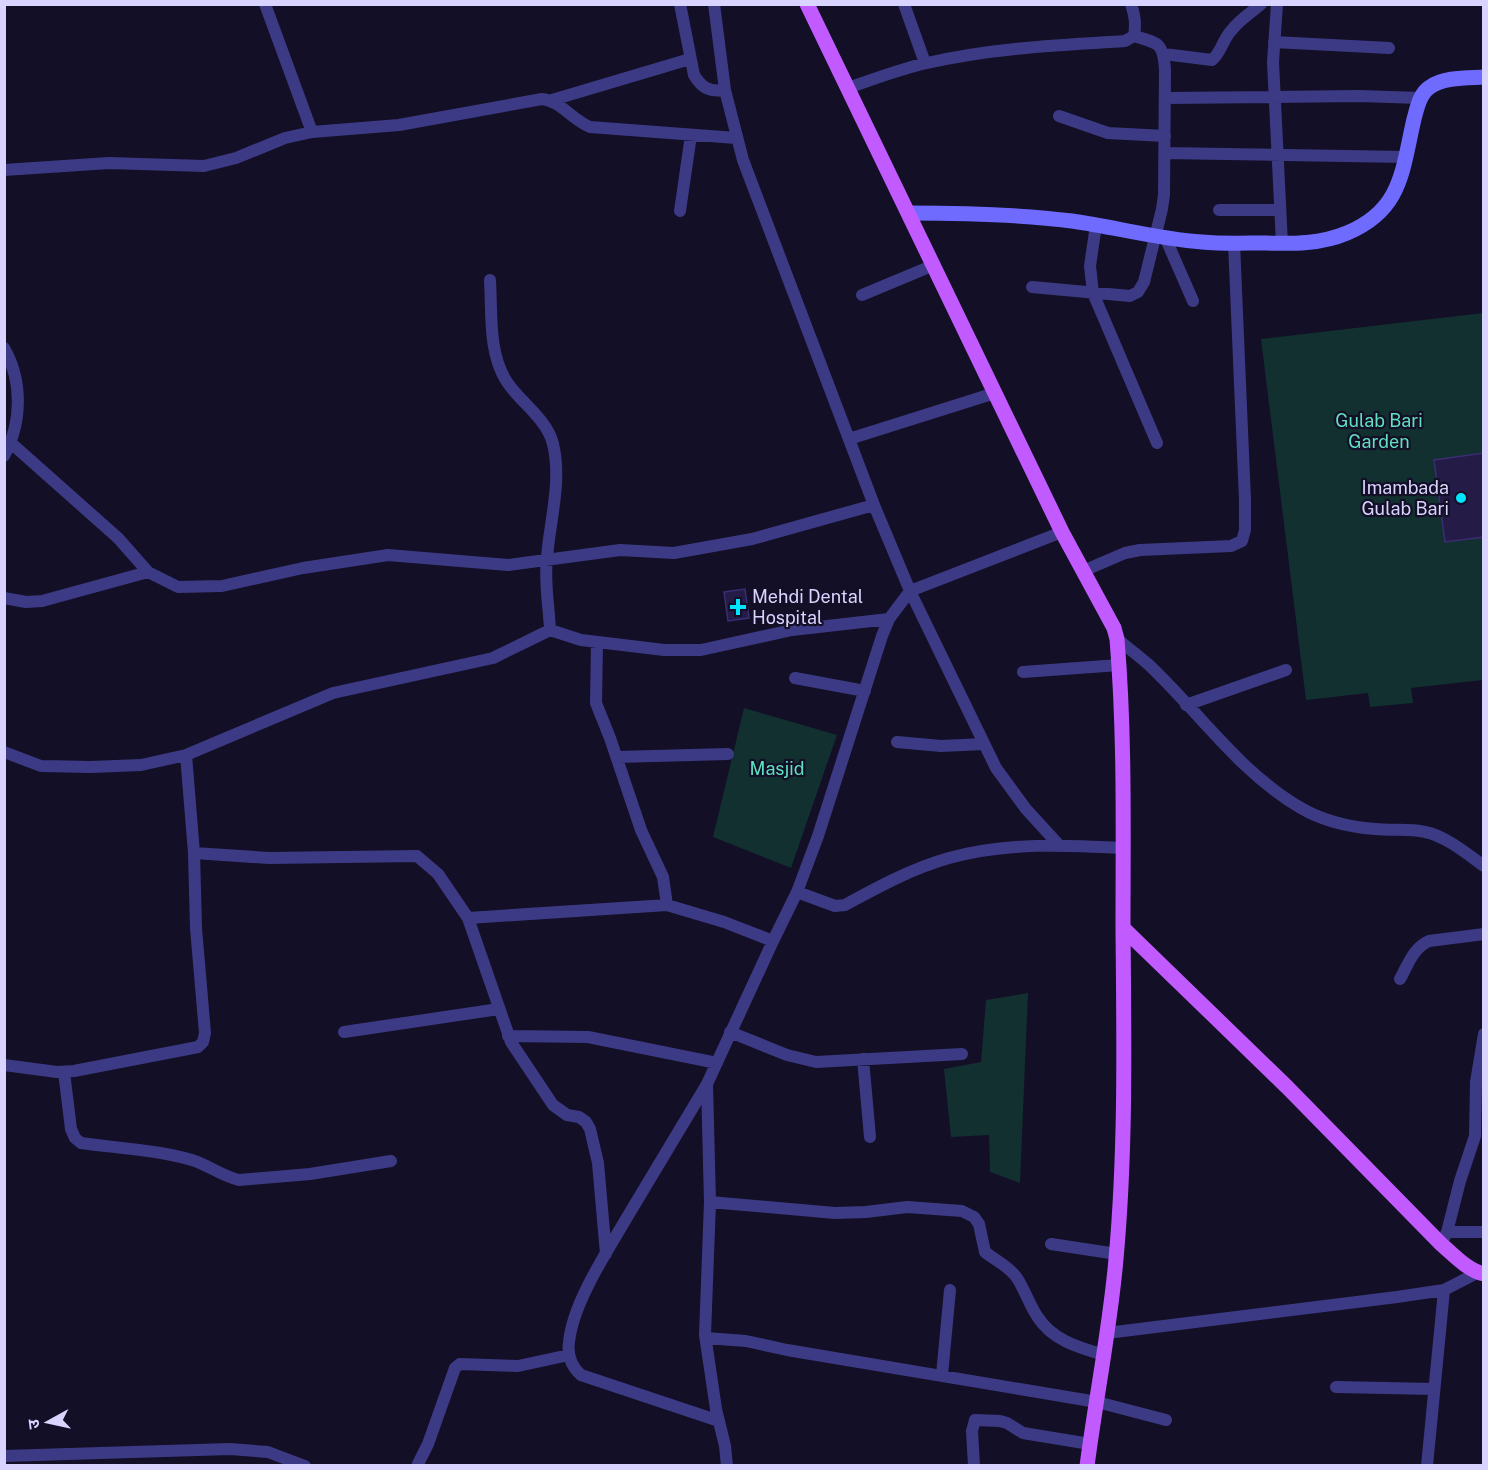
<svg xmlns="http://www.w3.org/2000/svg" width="1488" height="1470" font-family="'Public Sans','Noto Sans Devanagari',sans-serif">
  <rect width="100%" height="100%" fill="#130f26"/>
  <path fill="#12302f" d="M1483,313V680L1411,688L1413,703L1370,707L1368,693L1306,700L1261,339Z
    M744,708L837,735L791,868L713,837Z
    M1028,993L1020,1183L990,1172L989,1135L951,1137L944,1069L981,1062L986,1000Z"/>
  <path fill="#241b47" stroke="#3b2d73" stroke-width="1.5" d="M1484,453V537L1445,542L1434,460Z
    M745,589L749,618L728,621L724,592Z"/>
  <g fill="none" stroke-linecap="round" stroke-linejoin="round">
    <path stroke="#3d3a85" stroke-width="12" d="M265,4L312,132L399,125L542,99C561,101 572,120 590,127L736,138
      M680,4L694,75C702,88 709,92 725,90
      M714,4L725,90L743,160L874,505L910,591L889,619L882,636L818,836L797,892L773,941L707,1084L710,1202L705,1335L716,1409L725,1446L727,1466
      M904,4L925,63
      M1277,4L1273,62L1282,244
      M1274,42L1389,48
      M1164,54L1212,60C1221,53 1223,39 1231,31C1239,20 1251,13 1261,4
      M848,88C874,79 900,69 927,63C992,48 1059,45 1125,41L1134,36C1136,24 1135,16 1131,4
      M1165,98L1359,96L1421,98
      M552,100L690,59
      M1059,116L1108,133L1165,136
      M1165,153L1406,157
      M4,170L109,163L204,166L236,158L285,138L312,132
      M1219,210H1279
      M680,211L691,135
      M1096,225L1090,266L1093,293L1157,443
      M1165,237L1193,301
      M490,280C492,313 488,353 507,382C521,403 547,419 553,444C562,481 550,520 547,557C544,581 549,607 550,630L581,640L664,650H701L792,630L889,619
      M1032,287L1130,296L1138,292L1144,282L1162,209L1164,195L1165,69C1163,42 1158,43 1134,36
      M862,295L934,265
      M4,348C23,381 22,423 4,456
      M849,439L995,393
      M11,443L118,538L148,572L178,587L222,586L303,568L388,555L508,565L620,550L674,553L752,539L874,505
      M1083,571L1125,553L1140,550L1231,546L1242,541L1245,530V500L1234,243
      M4,598L26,602L42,601L148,572
      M1117,639C1128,648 1139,656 1149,665C1199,712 1240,773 1301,808C1323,821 1350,827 1375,829C1392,831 1409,828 1425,832C1446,836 1467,854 1484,866
      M1023,672L1119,665
      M795,678L865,691
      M1186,705L1286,670
      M897,742L941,746L984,744
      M4,752L41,766L91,767L141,765L186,755L333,693L493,658L550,630
      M186,755L194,853L269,858L417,856L438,874L468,918L667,905L663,877L641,830L610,738L596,703L597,642
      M617,757L728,754
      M1058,844L1026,809L996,768L910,591L1062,532
      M797,892L835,906L845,905C878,887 913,868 949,858C1007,842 1065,845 1123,848
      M667,905L724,922L773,941
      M468,918L511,1042L553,1105L567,1115L579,1117L586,1122L590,1129L598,1163L606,1254
      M1400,979C1408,965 1413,948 1429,941L1484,934
      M344,1032L499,1009
      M730,1032L787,1055L816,1062L962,1054
      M508,1036L588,1037L717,1063
      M863,1059L870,1137
      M4,1065L57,1072L74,1071L198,1047L203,1042L205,1033L196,928L194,853
      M64,1072L71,1129L75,1138L81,1143C117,1148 158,1150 192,1160C208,1165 222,1176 239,1180L310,1174L391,1161
      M707,1084C681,1128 655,1171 629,1214C608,1250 573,1302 569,1342C567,1356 571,1366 581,1375L719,1421
      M710,1202L835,1213L866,1212L907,1207L962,1211L974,1217L979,1224L985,1252C996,1261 1009,1266 1017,1278C1025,1290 1029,1304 1037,1316C1052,1340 1077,1347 1104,1355
      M1447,1232H1484
      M1051,1244L1117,1254
      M1441,1244L1447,1232L1460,1181L1475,1136L1476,1082L1484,1034
      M1107,1333L1397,1297L1444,1290L1477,1273
      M706,1338L746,1341L787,1350L1097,1402L1166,1420
      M942,1375L950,1290
      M1336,1387L1434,1389
      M4,1456L230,1449L268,1452L305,1466
      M418,1464L428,1444L455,1368L460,1364L518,1366L569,1355
      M974,1466L972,1431L975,1420L1000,1421L1007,1423L1023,1433L1090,1444
      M1427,1466L1444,1290"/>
    <path stroke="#6f6bff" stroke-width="15" d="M909,213C963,213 1017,214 1072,221C1115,227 1158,239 1202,242C1223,244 1245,243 1266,243C1293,244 1321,244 1347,233C1402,210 1402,171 1414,119C1417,108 1420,93 1430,87C1444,77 1467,78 1484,77"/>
    <path stroke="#c25bff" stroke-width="15" d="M807,4L1062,532L1114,628L1117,639C1125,735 1123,832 1123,929C1124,1039 1126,1149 1116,1259C1110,1328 1096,1397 1087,1466
      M1123,928L1287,1087L1441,1244C1454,1255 1467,1270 1484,1274"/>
  </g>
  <g fill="#00e5ff" stroke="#130f26" stroke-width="2">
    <circle cx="1461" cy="498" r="6"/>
    <path d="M735 598h6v6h6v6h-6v6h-6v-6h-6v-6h6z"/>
  </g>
  <g text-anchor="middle" stroke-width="4.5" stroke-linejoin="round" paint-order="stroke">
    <g font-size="18" fill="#5fe0c0" stroke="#130f26">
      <text x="1379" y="427">Gulab Bari<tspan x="1379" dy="21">Garden</tspan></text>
      <text x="777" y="775">Masjid</text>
    </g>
    <g font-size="18" fill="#d9d4ff" stroke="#130f26" text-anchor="end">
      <text x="1449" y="494">Imambada<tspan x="1449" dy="21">Gulab Bari</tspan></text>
      <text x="752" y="603" text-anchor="start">Mehdi Dental<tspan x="752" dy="21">Hospital</tspan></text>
    </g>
  </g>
  <rect width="1488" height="1470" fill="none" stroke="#d9d4ff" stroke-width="12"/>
  <g transform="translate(48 1422) rotate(262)" stroke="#130f26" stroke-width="4.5" paint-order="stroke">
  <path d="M0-4.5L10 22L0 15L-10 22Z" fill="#d9d4ff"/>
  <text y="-9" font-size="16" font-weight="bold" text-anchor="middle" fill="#d9d4ff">उ</text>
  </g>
</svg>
